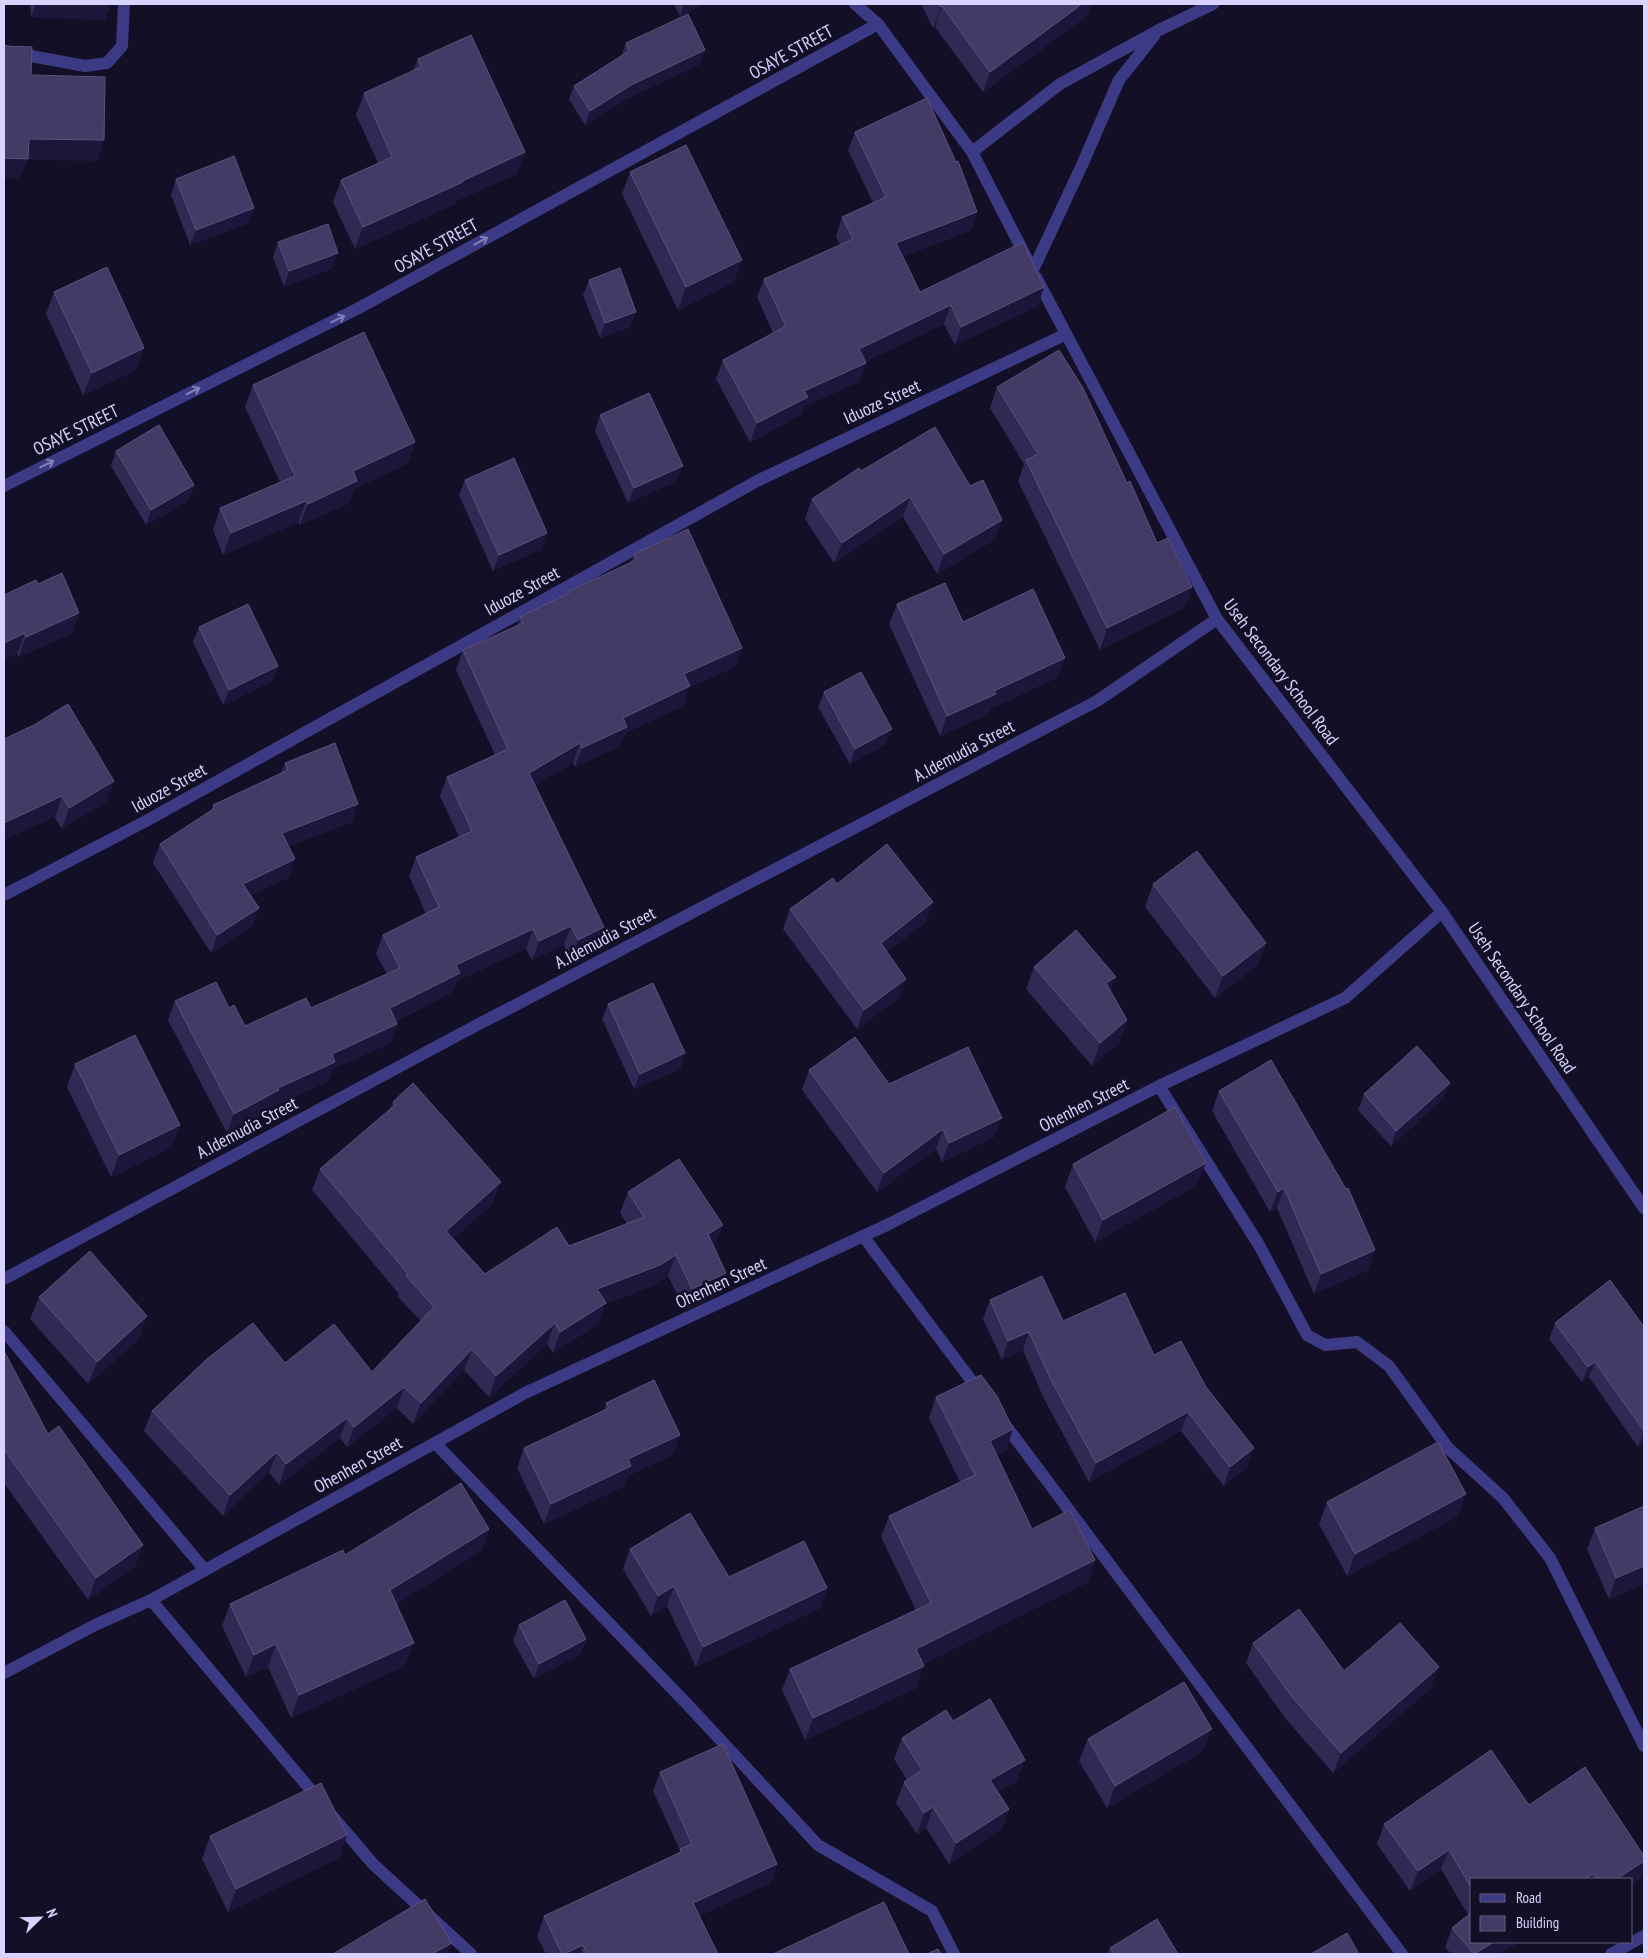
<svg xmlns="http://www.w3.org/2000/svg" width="1648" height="1958" font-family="'PT Sans Narrow',sans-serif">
  <rect width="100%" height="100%" fill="#130f26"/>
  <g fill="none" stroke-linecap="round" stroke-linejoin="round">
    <path stroke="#3d3a85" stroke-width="12" d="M855,4L878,24L972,152L1027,259
      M4,51L85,66L107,63L122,46L124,4
      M972,152L1060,84L1157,31L1213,4
      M1033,270L1082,165L1119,80L1154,36
      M1036,277L1217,619L1442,912L1644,1208
      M4,486L357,309L878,24
      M4,895L146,821L757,481L1066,334
      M1159,1086L1259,1245L1307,1335L1325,1345L1357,1342L1389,1366L1448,1448L1503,1498L1550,1558L1644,1746
      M863,1236L980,1392
      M4,1279L460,1034L1097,701L1217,619
      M4,1331L205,1570
      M1003,1422L1402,1954
      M435,1443L687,1704L818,1845L932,1911L954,1954
      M151,1600L320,1801
      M4,1673L95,1625L151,1600L525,1393L889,1224L1159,1086L1345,998L1442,912
      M333,1817L373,1864L471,1954
      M1611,1954L1644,1936"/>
  </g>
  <path fill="#312854" d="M30,4H111L105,20L31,17Z
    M674,4H704L680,16Z
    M921,4H1091L1087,16L983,92L935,27L933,28Z
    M626,43L705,50L700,64L628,98L585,125L569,99L574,86L621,56Z
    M418,59L525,152L517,174L456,201L455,204L355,249L333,202L341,180L378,163L356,115L364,93L413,71Z
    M855,132L977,212L970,231L903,256L920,292L1038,306L955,345L944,324L865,362L866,363L859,382L804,406L801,415L750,442L716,379L723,360L773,333L757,297L764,279L840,245L836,236L842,217L873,203L848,150Z
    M630,172L734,282L678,310L622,194Z
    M176,179L249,223L190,245L171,195Z
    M278,242L333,268L284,287L273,257Z
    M589,280L630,327L600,338L583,295Z
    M54,292L136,370L83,395L46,314Z
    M253,385L415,442L407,464L354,489L349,503L300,525L298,522L223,555L213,530L220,508L280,482L245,407Z
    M997,387L1127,483L1157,543L1192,587L1184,608L1100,650L1018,481L1024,464L990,408Z
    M600,415L677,481L628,503L595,431Z
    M116,451L194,485L189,500L146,525L111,466Z
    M861,471L970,486L1002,520L994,540L937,574L903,517L834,563L805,519L812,499Z
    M465,480L542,549L493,571L459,495Z
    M634,554L742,648L735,667L689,687L683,706L625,733L620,746L575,767L573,763L535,785L597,946L571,959L564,945L532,960L526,949L458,980L453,992L396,1021L397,1024L390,1043L333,1069L328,1081L273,1107L272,1109L227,1133L168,1020L175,1001L229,1008L245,1026L311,1008L387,974L376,954L383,935L426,914L409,876L416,857L459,837L440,796L447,777L495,755L456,670L463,650L517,626L520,617L568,594L569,591L630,563Z
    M38,584L79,613L72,633L19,657L17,654Z
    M897,604L963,622L1058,677L990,709L989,714L940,736L889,624Z
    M199,627L278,666L272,681L223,705L193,642Z
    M824,692L886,744L850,764L818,707Z
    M4,739L107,801L62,829Z
    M285,763L352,822L289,846V877L251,895L259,908L252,926L211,953L153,863L160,844L211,811L213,805L281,773Z
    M837,884L926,922L887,952L899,998L857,1029L783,929L790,909Z
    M1153,884L1266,943L1258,965L1215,998L1145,907Z
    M1034,967L1111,991L1127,1020L1119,1042L1092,1066L1026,989Z
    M608,1004L685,1053L680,1069L634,1089L602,1019Z
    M75,1064L180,1125L172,1147L111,1177L67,1087Z
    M809,1070L1002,1118L994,1137L942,1162L936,1149L877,1192L802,1090Z
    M1219,1091L1368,1270L1314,1294L1277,1208L1270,1212L1212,1111Z
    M1364,1094L1444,1098L1391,1146L1358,1110Z
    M393,1102L493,1203L453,1239L485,1274L569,1246L627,1224L620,1213L628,1192L715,1245L714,1246L719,1294L685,1310L668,1276L653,1286L605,1304L598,1324L553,1353L547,1344L489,1397L464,1370L413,1424L397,1408L347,1447L340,1438L279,1485L269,1472L223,1516L144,1431L152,1411L285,1363L372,1372L421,1321L398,1297L399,1294L312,1190L320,1169L390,1110Z
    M1073,1164L1197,1185L1095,1242L1065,1187Z
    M39,1297L139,1339L88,1384L30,1319Z
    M990,1300L1063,1321L1154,1355L1247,1467L1224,1486L1181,1431L1089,1482L1044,1399L1023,1350L1002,1360L983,1319Z
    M1555,1323L1644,1327V1442L1638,1447L1589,1377L1582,1382L1549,1339Z
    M4,1351L48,1434L135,1567L88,1600L4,1483Z
    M936,1397L1006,1451L997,1455L1032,1529L1095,1560L1088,1582L923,1664L916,1688L805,1740L782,1690L790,1669L916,1610L881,1537L889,1516L960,1482L929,1418Z
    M606,1403L673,1455L627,1476L624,1486L544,1524L517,1468L524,1448L604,1410Z
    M1327,1502L1458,1516L1347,1576L1319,1524Z
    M1644,1506V1584L1609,1599L1587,1549L1595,1528Z
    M489,1529L481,1551L396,1604L405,1666L291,1718L268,1667L246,1677L222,1626L230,1604L345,1555Z
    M630,1549L729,1577L827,1588L820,1608L696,1667L667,1606L651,1616L623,1569Z
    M519,1625L586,1639L580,1654L534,1679L513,1641Z
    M1253,1643L1344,1671L1431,1688L1333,1773L1285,1718L1246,1663Z
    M953,1721L1017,1781L998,1792L1009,1809L1001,1830L949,1864L926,1828L917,1834L896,1803L904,1782L907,1780L894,1759L902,1738Z
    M1088,1739L1203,1751L1107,1808L1079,1761Z
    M660,1772L777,1864L770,1883L699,1916L718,1954H546L537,1936L544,1916L679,1853L680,1850L653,1791Z
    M1529,1805L1640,1879L1632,1885V1879H1472V1942L1499,1954H1451L1445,1947L1452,1928L1468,1915L1441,1869L1410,1891L1377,1844L1384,1824Z
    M347,1835L339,1858L228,1912L202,1859L210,1836Z
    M1110,1948L1178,1954H1107Z"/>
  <path fill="#1d163a" d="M36,4H111L105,20L31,17Z
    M684,4H704L680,16Z
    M1082,4H1091L1087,16L983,92L990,72Z
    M942,6L935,27L933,28L941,7Z
    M705,50L700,64L628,98L585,125L590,111L633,84Z
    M29,139L104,140L97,161L28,160L20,179L4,178V158Z
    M525,152L517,174L456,201L455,204L355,249L363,227Z
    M254,208L249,223L190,245L196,230Z
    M977,212L970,231L889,261L896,243Z
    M338,253L333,268L284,287L289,271Z
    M742,260L734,282L678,310L686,287Z
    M1044,287L1038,306L955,345L961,327Z
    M951,305L944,324L853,368L859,349Z
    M636,312L630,327L600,338L605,323Z
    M144,348L136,370L83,395L92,373Z
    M866,363L859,382L804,406L801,415L750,442L757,423L804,391Z
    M415,442L407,464L354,489L349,503L300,525L308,504L353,471Z
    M683,466L677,481L628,503L634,488Z
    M194,485L189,500L146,525L151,510Z
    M910,497L903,517L834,563L842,543Z
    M306,501L298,522L223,555L231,533Z
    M1002,520L994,540L937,574L944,554Z
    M547,533L542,549L493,571L499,555Z
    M1192,587L1184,608L1100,650L1107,628Z
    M79,613L72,633L19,657L26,637Z
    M25,633L17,654L4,660V643Z
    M742,648L735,667L689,687L683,706L625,733L620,746L575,767L582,748L684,674Z
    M1065,658L1058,677L990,709L989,714L940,736L947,716L994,691Z
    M278,666L272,681L223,705L229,690Z
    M892,729L886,744L850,764L855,749Z
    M580,743L573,763L522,792L529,773Z
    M114,781L107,801L62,829L69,808Z
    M62,796L55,817L4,840V823Z
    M358,804L352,822L276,851L282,833Z
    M295,859L289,877L237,902L243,884Z
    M933,902L926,922L873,963L881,943Z
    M259,908L252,926L211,953L217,935Z
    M571,926L564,945L532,960L539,941Z
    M604,927L597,946L571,959L578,940Z
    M533,929L526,949L458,980L453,992L383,1027L390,1008L456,965Z
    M1266,943L1258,965L1215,998L1223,976Z
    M1116,977L1108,999L1106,983Z
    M906,979L899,998L857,1029L864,1010Z
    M1127,1020L1119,1042L1092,1066L1100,1043Z
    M397,1024L390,1043L333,1069L328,1081L273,1107L272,1109L227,1133L234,1114L278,1088L332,1054Z
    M685,1053L680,1069L634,1089L640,1074Z
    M1450,1083L1444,1098L1391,1146L1396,1131Z
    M1002,1118L994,1137L942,1162L949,1143Z
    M180,1125L172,1147L111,1177L119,1155Z
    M943,1129L936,1149L877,1192L884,1173Z
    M1206,1163L1197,1185L1095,1242L1103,1220Z
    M501,1182L493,1203L439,1252L446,1231Z
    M1284,1188L1277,1208L1270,1212L1278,1192Z
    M723,1225L715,1245L700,1255L708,1234Z
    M1375,1250L1368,1270L1314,1294L1321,1274Z
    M676,1255L668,1276L653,1286L605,1304L598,1324L553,1353L560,1332L597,1289Z
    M726,1273L719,1294L685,1310L692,1289Z
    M147,1316L139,1339L88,1384L97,1362Z
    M555,1323L547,1344L489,1397L496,1376Z
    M1029,1332L1023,1350L1002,1360L1008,1341Z
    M472,1349L464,1370L413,1424L421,1403Z
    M1595,1362L1589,1377L1582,1382L1588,1367Z
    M404,1387L397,1408L347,1447L354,1427Z
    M1188,1412L1181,1431L1089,1482L1096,1463Z
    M347,1418L340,1438L279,1485L286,1464Z
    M1013,1429L1006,1451L982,1462L990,1441Z
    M1644,1431V1442L1638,1447Z
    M680,1435L673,1455L627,1476L624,1486L544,1524L551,1504L628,1459Z
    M1254,1448L1247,1467L1224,1486L1230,1467Z
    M277,1452L269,1472L223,1516L230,1495Z
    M1466,1494L1458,1516L1347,1576L1355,1554Z
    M489,1529L481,1551L382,1613L390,1590Z
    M143,1545L135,1567L88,1600L96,1578Z
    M1095,1560L1088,1582L909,1671L916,1649Z
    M1644,1566V1584L1609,1599L1616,1578Z
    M674,1586L667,1606L651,1616L658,1596Z
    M827,1588L820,1608L696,1667L703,1647Z
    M586,1639L580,1654L534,1679L539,1664Z
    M414,1643L405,1666L291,1718L299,1695Z
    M276,1644L268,1667L246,1677L254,1655Z
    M924,1666L916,1688L805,1740L813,1718Z
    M1439,1667L1431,1688L1333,1773L1341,1753Z
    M1212,1729L1203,1751L1107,1808L1115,1786Z
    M1025,1760L1017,1781L983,1801L990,1780Z
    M933,1807L926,1828L917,1834L924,1813Z
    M1009,1809L1001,1830L949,1864L956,1843Z
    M347,1835L339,1858L228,1912L236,1889Z
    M1449,1850L1441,1869L1410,1891L1418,1871Z
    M1644,1861V1867L1640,1879L1632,1885V1879H1617Z
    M777,1864L770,1883L686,1922L693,1903Z
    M1593,1874L1591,1879H1586Z
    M1494,1942H1521L1499,1954H1474Z
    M452,1943L447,1954H432Z
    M583,1945L580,1954H564Z"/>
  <path fill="#433a66" stroke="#5a527e" d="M939,4H1082L990,72L942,6L941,7Z
    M688,14L705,50L633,84L590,111L574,86L629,51L626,43Z
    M471,35L525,152L462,181L463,182L363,227L341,180L392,157L364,93L421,67L418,59Z
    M4,46L32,47L31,75L105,77L104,140L29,139L28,159L4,158Z
    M927,98L956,162L958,161L977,212L896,243L920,292L1023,242L1044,287L961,327L951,305L859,349L866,363L804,391L808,397L757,423L723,360L786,326L764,279L853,239L842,217L886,197L855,132Z
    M686,145L742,260L686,287L630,172Z
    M234,156L254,208L196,230L176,179Z
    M328,224L338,253L289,271L278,242Z
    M107,267L144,348L92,373L54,292Z
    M620,268L636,312L605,323L589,280Z
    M364,332L415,442L353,471L357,481L308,504L306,501L231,533L220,508L295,476L253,385Z
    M1059,350L1083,388L1127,483L1130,481L1157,543L1168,538L1192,587L1107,628L1026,460L1038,454L997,387Z
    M649,393L683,466L634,488L600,415Z
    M159,425L194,485L151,510L116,451Z
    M935,427L970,486L983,480L1002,520L944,554L910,497L842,543L812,499L859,468L861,471Z
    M514,458L547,533L499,555L465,480Z
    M688,529L742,648L684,674L690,686L623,718L627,727L582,748L580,743L529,773L604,927L578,940L571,926L539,941L533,929L456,965L460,973L390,1008L397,1024L332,1054L335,1062L278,1088L279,1090L234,1114L175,1001L216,982L229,1008L234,1005L245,1026L306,998L311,1008L400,968L383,935L439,907L416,857L472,831L447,777L508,749L463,650L523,623L520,617L569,593V591L636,560L634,554Z
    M62,573L79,613L26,637L25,633L4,643V595L36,580L38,584Z
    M945,583L963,622L1033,589L1065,658L994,691L996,694L947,716L897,604Z
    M248,604L278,666L229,690L199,627Z
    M861,672L892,729L855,749L824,692Z
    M68,704L114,781L69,808L62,796L4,823V739L34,725Z
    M335,743L358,804L282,833L295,859L243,884L259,908L217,935L160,844L215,808L213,805L288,770L285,763Z
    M887,844L933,902L881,943L906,979L864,1010L790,909L833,878L837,884Z
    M1197,851L1266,943L1223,976L1153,884Z
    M1076,930L1116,977L1106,983L1127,1020L1100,1043L1034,967Z
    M653,983L685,1053L640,1074L608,1004Z
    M135,1035L180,1125L119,1155L75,1064Z
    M855,1037L889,1084L968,1047L1002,1118L949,1143L943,1129L884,1173L809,1070Z
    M1417,1046L1450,1083L1396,1131L1364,1094Z
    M1271,1060L1346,1189L1348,1188L1375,1250L1321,1274L1284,1188L1278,1192L1219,1091Z
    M413,1083L501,1182L446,1231L485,1274L557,1227L569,1246L644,1217L628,1192L679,1159L723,1225L708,1234L726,1273L692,1289L676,1255L660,1265L597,1289L606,1303L560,1332L555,1323L496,1376L472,1349L421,1403L404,1387L354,1427L347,1418L286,1464L277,1452L230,1495L152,1411L207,1359L253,1323L285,1363L334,1324L372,1372L434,1307L406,1276L408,1274L320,1169L395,1105L393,1102Z
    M1175,1107L1206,1163L1103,1220L1073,1164Z
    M90,1251L147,1316L97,1362L39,1297Z
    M1042,1276L1063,1321L1125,1293L1154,1355L1181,1341L1206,1387L1254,1448L1230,1467L1188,1412L1096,1463L1051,1380L1029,1332L1008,1341L990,1300Z
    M1610,1280L1644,1327V1431L1595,1362L1588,1367L1555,1323Z
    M4,1351L48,1434L59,1426L143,1545L96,1578L5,1451L4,1452Z
    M981,1375L997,1396L1013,1429L990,1441L1032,1529L1070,1510L1095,1560L916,1649L924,1666L813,1718L790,1669L931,1603L889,1516L975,1475L936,1397Z
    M654,1380L680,1435L628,1459L631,1466L551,1504L524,1448L609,1408L606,1403Z
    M1438,1442L1466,1494L1355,1554L1327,1502Z
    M461,1483L489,1529L390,1590L414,1643L299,1695L276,1644L254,1655L230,1604L343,1550L345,1555Z
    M1644,1506V1566L1616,1578L1595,1528Z
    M690,1513L729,1577L804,1541L827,1588L703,1647L674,1586L658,1596L630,1549Z
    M565,1600L586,1639L539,1664L519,1625Z
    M1299,1609L1344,1671L1400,1623L1439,1667L1341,1753L1293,1698L1253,1643Z
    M1184,1682L1212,1729L1115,1786L1088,1739Z
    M990,1699L1025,1760L990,1780L1009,1809L956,1843L933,1807L924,1813L904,1782L922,1770L902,1738L946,1710L953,1721Z
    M723,1744L777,1864L693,1903L718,1954H587L583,1945L564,1954H562L544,1916L681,1852L680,1849L692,1844L660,1772Z
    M1491,1750L1529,1805L1585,1767L1644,1856V1861L1617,1879H1597L1593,1874L1586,1879H1472V1889L1449,1850L1418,1871L1384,1824Z
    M321,1783L347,1835L236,1889L210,1836Z
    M425,1899L452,1943L432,1954H333Z
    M884,1902L909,1954H773Z
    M1472,1912V1942H1494L1474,1954L1452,1928Z
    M1157,1919L1178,1954H1114L1110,1948Z
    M1347,1933L1359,1954H1311Z
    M938,1949L941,1954H927Z"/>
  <defs><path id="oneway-shaft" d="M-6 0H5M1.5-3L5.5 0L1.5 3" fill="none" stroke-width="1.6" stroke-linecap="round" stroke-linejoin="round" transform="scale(1.25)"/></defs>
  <g stroke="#837fbc">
    <use href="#oneway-shaft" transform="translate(481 241) rotate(-29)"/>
    <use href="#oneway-shaft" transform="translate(338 319) rotate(-26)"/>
    <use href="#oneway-shaft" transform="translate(193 391) rotate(-26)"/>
    <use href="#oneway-shaft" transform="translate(47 464) rotate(-26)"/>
  </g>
  <g text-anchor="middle" stroke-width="5" stroke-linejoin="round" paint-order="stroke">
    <g font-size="18" fill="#d9d4ff" stroke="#130f26">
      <text transform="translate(791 52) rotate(-29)" y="6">OSAYE STREET</text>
      <text transform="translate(436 246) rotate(-29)" y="6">OSAYE STREET</text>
      <text transform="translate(882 402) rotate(-25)" y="6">Iduoze Street</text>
      <text transform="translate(76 430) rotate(-26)" y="6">OSAYE STREET</text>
      <text transform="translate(522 591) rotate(-29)" y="6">Iduoze Street</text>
      <text transform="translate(1281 672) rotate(53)" y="6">Useh Secondary School Road</text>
      <text transform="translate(964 751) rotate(-28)" y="6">A.Idemudia Street</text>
      <text transform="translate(169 788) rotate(-29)" y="6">Iduoze Street</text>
      <text transform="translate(605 938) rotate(-28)" y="6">A.Idemudia Street</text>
      <text transform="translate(1522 998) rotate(56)" y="6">Useh Secondary School Road</text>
      <text transform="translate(1084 1105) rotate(-27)" y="6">Ohenhen Street</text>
      <text transform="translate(247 1128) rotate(-28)" y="6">A.Idemudia Street</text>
      <text transform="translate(721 1283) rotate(-25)" y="6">Ohenhen Street</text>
      <text transform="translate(358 1465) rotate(-29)" y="6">Ohenhen Street</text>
    </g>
  </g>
  <rect width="1648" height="1958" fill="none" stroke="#d9d4ff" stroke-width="10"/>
  <rect x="1470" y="1878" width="162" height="65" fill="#130f26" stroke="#625e7d"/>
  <rect x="1480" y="1894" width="25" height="8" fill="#3d3a85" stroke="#625e7d"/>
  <text x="1516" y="1903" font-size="15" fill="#d9d4ff">Road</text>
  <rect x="1480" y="1916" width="25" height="15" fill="#433a66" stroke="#625e7d"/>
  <text x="1516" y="1928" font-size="15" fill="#d9d4ff">Building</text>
  <g transform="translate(40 1918) rotate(67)" stroke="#130f26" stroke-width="4" paint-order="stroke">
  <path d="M0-4L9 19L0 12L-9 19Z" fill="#d9d4ff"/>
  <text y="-8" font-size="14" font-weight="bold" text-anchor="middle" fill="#d9d4ff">N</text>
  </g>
</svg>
